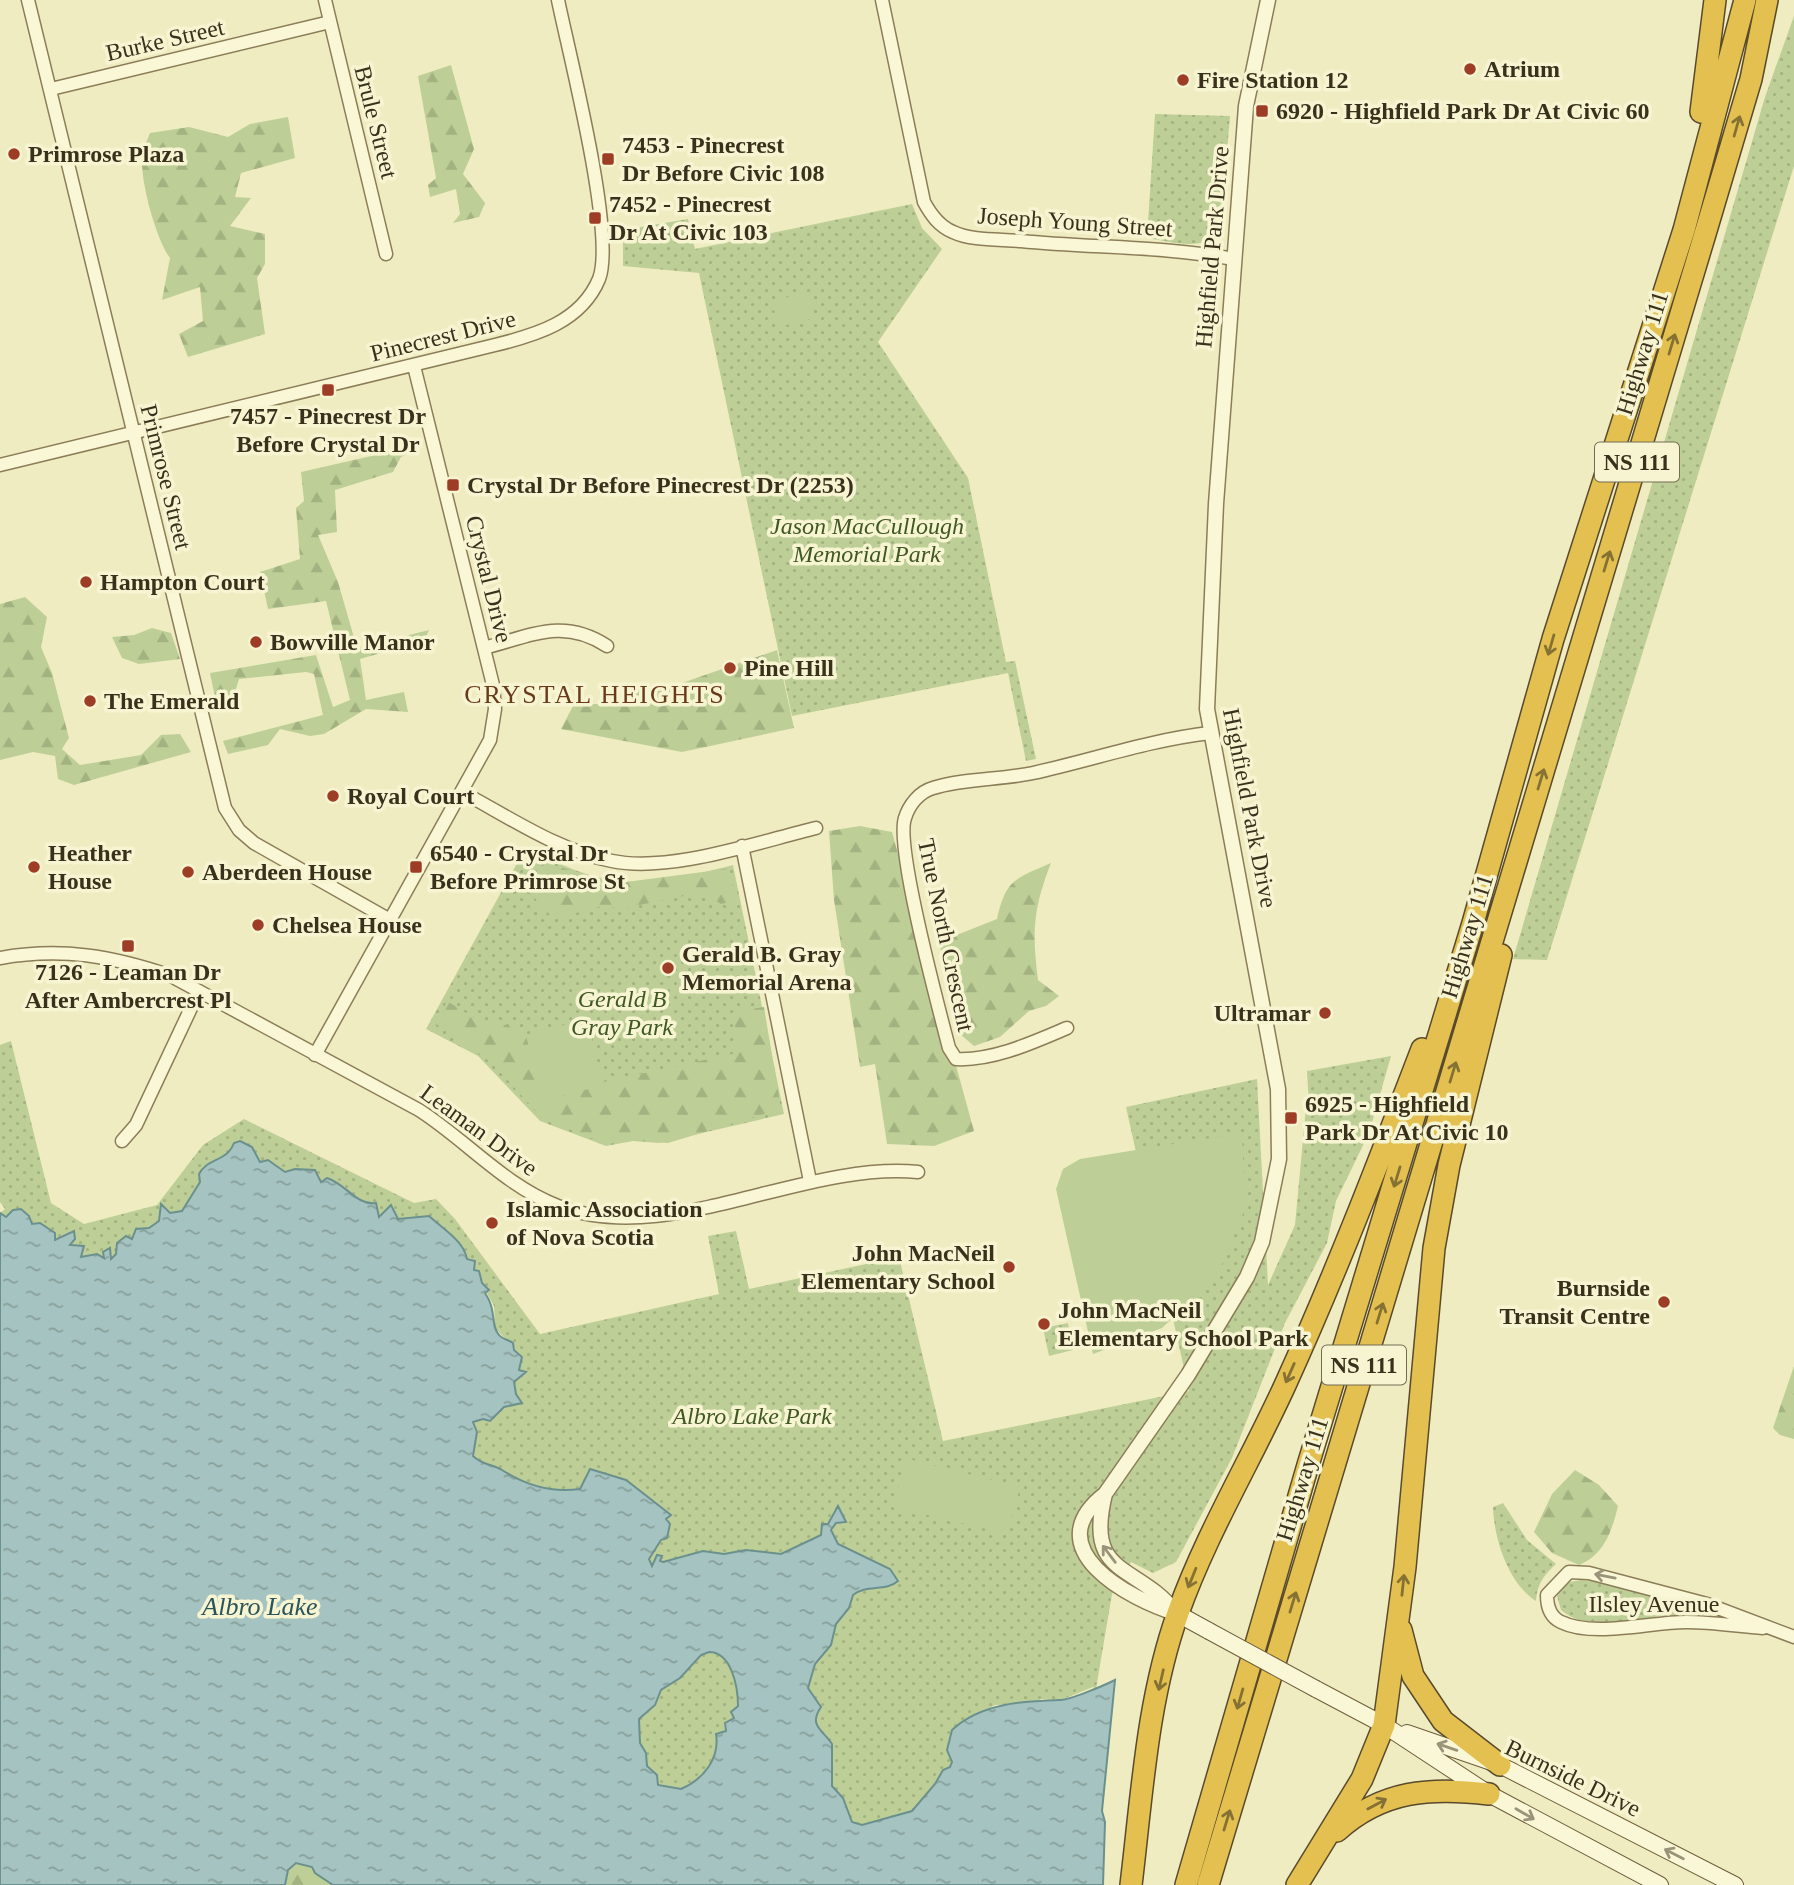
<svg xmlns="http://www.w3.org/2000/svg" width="1794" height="1885" font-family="'Times New Roman',serif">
  <defs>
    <pattern id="green-dots" width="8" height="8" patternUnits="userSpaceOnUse" patternTransform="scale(1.75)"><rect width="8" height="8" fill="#bdcf96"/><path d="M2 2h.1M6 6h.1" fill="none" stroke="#a3b281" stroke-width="1.8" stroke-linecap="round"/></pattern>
    <pattern id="forest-firs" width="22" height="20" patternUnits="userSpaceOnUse" patternTransform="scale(1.75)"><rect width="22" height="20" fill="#bdcf96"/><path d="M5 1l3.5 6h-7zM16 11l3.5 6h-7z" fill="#a3b281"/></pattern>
    <pattern id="water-ripples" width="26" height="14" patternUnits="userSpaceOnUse" patternTransform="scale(1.75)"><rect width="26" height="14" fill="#a5c3c0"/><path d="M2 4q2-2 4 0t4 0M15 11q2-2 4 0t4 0" fill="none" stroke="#879f9b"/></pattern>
  </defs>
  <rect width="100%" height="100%" fill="#f0ecc2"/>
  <path fill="url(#green-dots)" d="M1794,16V166L1547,960L1513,959L1765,97Z
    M1155,114L1230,116L1220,234C1199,251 1172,242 1147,238Z
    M912,204L922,228L942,249L878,342L968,478L1006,662L1015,661L1036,759L1026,761L1008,673L792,716L699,273L623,266V230L688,219L695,249Z
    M526,847C609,892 643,888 733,865L784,1114L659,1143L633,1141L606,1146L540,1121L478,1056L426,1029Z
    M11,1041L51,1203L84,1224L157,1205L203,1145L244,1119L414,1203L436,1199L455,1219L540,1334L719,1294L708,1236L736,1231L749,1289L899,1257L943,1441L1189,1391L1126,1107L1257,1079L1268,1285L1295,1225L1306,1107L1309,1106L1307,1071L1391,1056L1369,1133L1336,1201L1327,1243L1285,1323L1232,1458L1176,1562L1153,1573L1131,1562L1112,1594L1096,1689L1093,1687L1061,1700L1041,1699L1029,1704L995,1705L956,1726C945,1737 948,1751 952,1764L912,1811L862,1825L851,1821L832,1786V1744C819,1721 812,1739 819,1703L808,1689L815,1664L831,1645L836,1624L849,1608L853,1595L859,1590L897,1583C889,1575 880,1565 870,1559C856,1551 834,1551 831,1530L836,1523L846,1520L835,1509L827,1525L823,1523L821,1535L781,1554L746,1550L724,1554L703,1551L663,1562L660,1561L661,1556L657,1555L652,1565L649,1559C654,1550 658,1542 667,1538C666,1528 670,1524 666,1512L630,1483L609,1474L588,1471L580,1489C552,1493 525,1485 502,1470C492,1464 482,1465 473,1456L477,1436L472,1422L477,1419L492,1420L497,1411L520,1399L516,1394L514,1382L523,1375L519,1369L522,1357L495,1328L494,1306L474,1270L472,1259L466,1258C461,1239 444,1234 432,1218L398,1219L393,1206L379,1217L375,1203L369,1205C353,1195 341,1183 323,1179L321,1182L319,1175L308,1169L285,1172L265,1160L260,1162L252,1147L233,1145L225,1158L202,1168L200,1182L182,1211L170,1213L162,1205L159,1221L149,1228H141L132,1239L126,1236L117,1243L116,1254L111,1259L110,1249L102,1252L104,1258L97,1254L81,1257L82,1246L70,1245L75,1239L72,1231L54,1240L55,1233L40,1223L32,1224L22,1210L12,1211L4,1217L0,1213L5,1209L0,1202V1045Z
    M1068,1323L1073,1350L1049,1356L1043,1328Z
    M1503,1503L1527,1540L1556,1564C1544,1575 1537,1584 1536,1601C1508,1583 1494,1539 1493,1507Z
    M1580,1580C1623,1582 1666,1600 1707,1613L1706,1617C1692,1617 1677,1615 1662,1616C1632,1619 1586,1632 1561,1610L1557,1596L1566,1583Z
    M712,1651C733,1660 738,1686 738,1706L732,1710L734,1719L724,1725L726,1731L716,1734C722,1758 701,1780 681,1789L658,1785L657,1775L647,1766L646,1753L640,1744L639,1719L655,1705L661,1690L680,1678L701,1655Z"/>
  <path fill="url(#forest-firs)" d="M451,65L474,149L463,174L485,203L479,217L453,223L460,214L456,189L430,197L428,185L436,178L418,76Z
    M288,117L295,158L241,173L235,197L251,198L230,226L265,234V264L257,278L265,334L188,357L179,334L203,321L200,287L162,300L170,258C156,239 141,183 142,159C142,150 147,141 150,133L189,127L228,137L250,124Z
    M420,440L419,448L401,457L393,472L335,490L337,532L318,535L338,582L357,648L429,630L425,640L360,659L366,700L404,692L408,712L366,709L324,734L310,736L280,729L268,745L228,754L223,741L323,715L314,674L306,672L239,679L232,702L217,707L210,673L316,655L333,707L350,700L326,601L268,609L260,572L300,559L296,508L304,501L301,472L376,455Z
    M25,597L47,617L41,647L52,673L69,738L62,749L80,765L141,755L161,735L180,734L191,752L74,785L58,779L55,756L33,752L0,760V604Z
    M152,628L171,633L180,659L139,664L122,658L112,637L134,635Z
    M777,650L794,728L682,752L561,729L574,704H625L634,687L679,684Z
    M860,826L892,832L974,1131L934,1146L887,1144L875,1064L860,1067L834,900L829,831Z
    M545,863L618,883L726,869L738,899L721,904L709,896H684L625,908L596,907L566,916L545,915L531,891Z
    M1051,863C1033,909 1032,932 1038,980L1059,996L1046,1006L1029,1011L1000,1037L974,1046L960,1034L939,942L997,919C1006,879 1015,879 1051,863Z
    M447,1001L477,1020L507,1025L526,1035L543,1101L603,1085V1082L737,1053L734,1012L764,1007L781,1109L668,1143L591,1138L542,1118L491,1062L436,1024Z
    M1794,1366V1439L1780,1435L1773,1428Z
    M1575,1470L1599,1485L1618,1506C1612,1531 1604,1555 1579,1565L1552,1553L1534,1532L1552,1494Z
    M296,1863L312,1867L315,1873L333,1885H285L288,1870Z"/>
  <path fill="#bdcf96" d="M809,292L815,318L778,327L772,301Z
    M587,1019L603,1085L542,1101L526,1035Z
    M1242,1133L1245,1209L1217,1276L1162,1328L1093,1354L1056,1189L1063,1169L1080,1159Z
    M905,1458L1020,1487L1008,1534L894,1507Z"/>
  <path fill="url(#water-ripples)" stroke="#6b918f" stroke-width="2" fill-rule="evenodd" d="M240,1141L252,1147L260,1162L268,1160L285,1172L295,1169L315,1170L321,1182L327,1178C346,1184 357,1206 376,1203L379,1217L391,1205L398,1219L429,1216C442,1228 464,1241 467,1259L475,1261L474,1270L479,1271L482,1283L489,1290L485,1293C497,1310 490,1325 499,1335C502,1339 509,1340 513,1343L514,1350L522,1357L519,1370L526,1372L514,1382L516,1394L522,1403L504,1407L490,1421L483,1419L473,1422L477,1432L473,1456C482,1465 492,1464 502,1470C525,1485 552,1493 580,1489L590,1469L626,1480L671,1515L666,1519L670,1524L667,1538L661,1540L649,1559L652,1566L657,1555L662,1556L660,1561L663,1562L703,1551L724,1554L746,1550L781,1554L821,1535L822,1524H828L838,1506L846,1522L836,1523L831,1530L838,1544L890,1569L898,1581C886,1592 866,1584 853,1595L849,1608L836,1624L831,1645L815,1664L808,1688L821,1707C808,1726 823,1730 832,1744V1786L843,1798L852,1822L862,1825L912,1811L935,1784L943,1770L950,1767L952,1762L947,1750L952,1730C981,1703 1024,1701 1060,1700C1070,1700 1105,1685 1115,1680L1102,1811L1105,1822L1103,1885H333L315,1873L312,1867L296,1863L288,1870L285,1885H0V1213L6,1217L13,1210L21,1209L29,1216L32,1224L40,1223L55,1233V1240L74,1231L75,1239L70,1245L84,1246L81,1257L97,1254L104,1258L103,1252L110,1248L111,1259L116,1254L117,1243L126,1236L132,1239L136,1229L149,1228L159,1221L161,1204L170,1213L182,1211L200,1182L199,1174C208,1157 226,1163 234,1143ZM709,1652C732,1652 738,1688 738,1706L731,1712L734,1718L725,1723L726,1731L716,1734C720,1758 704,1779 681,1789L658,1785L657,1775L647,1766L646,1753L640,1743L639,1719L655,1705L661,1690L680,1678L701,1655Z"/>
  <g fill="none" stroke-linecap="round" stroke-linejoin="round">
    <defs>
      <path id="minor" d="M28,0L225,808L239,830L254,843L390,920
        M325,0L386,254
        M882,0L924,202C931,215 939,226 953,232C972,241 1000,239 1021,241C1092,248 1163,246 1234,259
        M51,89L330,22
        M0,465L495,345C536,335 581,322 599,279C616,235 569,54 558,0
        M484,648C531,636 563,617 607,646
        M462,792C509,817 558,851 612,861C670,873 758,842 816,828
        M742,846L810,1181
        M0,958C61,947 113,956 171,976L419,1110C466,1140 505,1186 558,1206C668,1248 802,1161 918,1172
        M1067,1028C1034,1042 993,1061 956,1059L949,1048C939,1009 895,847 905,818C909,805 919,792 933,788C964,778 1001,780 1033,773C1092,760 1149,740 1210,733
        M315,1055L490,740L495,709L493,685L414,366
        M122,1141L136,1125L199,991
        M1763,1628C1737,1626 1712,1622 1686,1622C1650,1622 1594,1638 1561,1622C1550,1617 1547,1606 1547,1595L1569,1572L1589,1573L1707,1604L1794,1637"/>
      <path id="tertiary" d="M1105,1494C1084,1579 1137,1562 1177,1614
        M1178,1614C1128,1599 1035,1548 1105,1494L1188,1375L1247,1277L1262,1242L1279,1159L1278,1089L1207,709L1216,504L1246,106L1268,0"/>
      <path id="secondary" d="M1178,1614L1209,1631
        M1316,1689L1384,1725L1489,1794L1660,1885
        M1407,1733L1500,1765L1735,1885"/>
      <path id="motorway" d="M1701,112L1715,0
        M1401,1630L1413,1676L1443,1721L1500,1765
        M1337,1831C1382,1790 1431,1787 1489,1794
        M1131,1885C1142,1795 1147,1700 1178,1613C1206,1534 1251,1460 1286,1383C1336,1273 1379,1161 1422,1049
        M1186,1885L1308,1465L1473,923L1553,639L1684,230L1745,0
        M1208,1885L1705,234L1751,79L1767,0
        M1297,1885L1362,1779L1384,1725L1405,1567L1434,1248L1449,1165L1501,955"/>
    </defs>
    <use href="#minor" stroke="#8b7d58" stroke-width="15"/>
    <use href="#tertiary" stroke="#8b7d58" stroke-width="17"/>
    <use href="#secondary" stroke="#6d5e3c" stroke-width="18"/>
    <use href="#motorway" stroke="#594a2d" stroke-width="24"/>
    <use href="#minor" stroke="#faf7d6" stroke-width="12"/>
    <use href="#tertiary" stroke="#faf7d6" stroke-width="14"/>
    <use href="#secondary" stroke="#faf7d6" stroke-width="16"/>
    <use href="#motorway" stroke="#e3c04f" stroke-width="21"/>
    <defs>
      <path id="secondary-bridge" d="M1209,1631L1316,1689"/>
    </defs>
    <use href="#secondary-bridge" stroke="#6d5e3c" stroke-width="18" stroke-linecap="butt"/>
    <use href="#secondary-bridge" stroke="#faf7d6" stroke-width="16"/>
  </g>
  <defs><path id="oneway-shaft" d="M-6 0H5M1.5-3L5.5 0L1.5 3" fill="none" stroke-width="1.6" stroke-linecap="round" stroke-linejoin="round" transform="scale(1.75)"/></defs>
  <g stroke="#867134">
    <use href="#oneway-shaft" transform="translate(1737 126) rotate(-74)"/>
    <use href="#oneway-shaft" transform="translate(1672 344) rotate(-73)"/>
    <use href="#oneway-shaft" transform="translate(1607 561) rotate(-73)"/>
    <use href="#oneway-shaft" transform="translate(1551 645) rotate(106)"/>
    <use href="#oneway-shaft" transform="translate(1541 779) rotate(-73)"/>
    <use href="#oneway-shaft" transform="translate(1453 1072) rotate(-73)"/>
    <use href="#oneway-shaft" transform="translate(1397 1177) rotate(107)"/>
    <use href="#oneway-shaft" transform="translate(1380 1313) rotate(-73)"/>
    <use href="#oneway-shaft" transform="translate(1290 1373) rotate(114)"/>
    <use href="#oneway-shaft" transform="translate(1192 1578) rotate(112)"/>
    <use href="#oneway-shaft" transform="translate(1403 1585) rotate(-84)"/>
    <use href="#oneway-shaft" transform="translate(1293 1602) rotate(-73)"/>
    <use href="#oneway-shaft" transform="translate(1161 1680) rotate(103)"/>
    <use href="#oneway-shaft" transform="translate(1240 1699) rotate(106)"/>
    <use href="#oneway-shaft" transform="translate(1377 1804) rotate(-28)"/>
    <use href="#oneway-shaft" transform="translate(1227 1820) rotate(-73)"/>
  </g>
  <g stroke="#9a947a">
    <use href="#oneway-shaft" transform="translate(1109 1554) rotate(-127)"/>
    <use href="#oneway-shaft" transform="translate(1605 1576) rotate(-169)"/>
    <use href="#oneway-shaft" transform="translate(1447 1747) rotate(-161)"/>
    <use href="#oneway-shaft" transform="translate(1525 1814) rotate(30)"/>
    <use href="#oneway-shaft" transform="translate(1674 1854) rotate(-153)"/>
  </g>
  <g fill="#9d3d26" stroke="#f7f4d2" stroke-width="2.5">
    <circle cx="1470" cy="69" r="7"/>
    <circle cx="1183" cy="80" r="7"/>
    <rect x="1255" y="104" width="14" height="14" rx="3.5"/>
    <circle cx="14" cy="154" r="7"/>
    <rect x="601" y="152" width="14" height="14" rx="3.5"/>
    <rect x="588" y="211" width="14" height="14" rx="3.5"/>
    <rect x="321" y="383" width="14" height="14" rx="3.5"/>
    <rect x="446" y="478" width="14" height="14" rx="3.5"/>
    <circle cx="86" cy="582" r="7"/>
    <circle cx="256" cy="642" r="7"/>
    <circle cx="730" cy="668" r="7"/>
    <circle cx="90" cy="701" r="7"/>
    <circle cx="333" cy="796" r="7"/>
    <circle cx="34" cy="867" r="7"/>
    <rect x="409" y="860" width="14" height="14" rx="3.5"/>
    <circle cx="188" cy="872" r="7"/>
    <circle cx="258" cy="925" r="7"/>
    <rect x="121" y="939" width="14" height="14" rx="3.5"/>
    <circle cx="668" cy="968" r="7"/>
    <circle cx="1325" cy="1013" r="7"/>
    <rect x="1284" y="1111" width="14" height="14" rx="3.5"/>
    <circle cx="492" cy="1223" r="7"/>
    <circle cx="1009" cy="1267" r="7"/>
    <circle cx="1664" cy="1302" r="7"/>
    <circle cx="1044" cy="1324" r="7"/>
  </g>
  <g text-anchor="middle" stroke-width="7" stroke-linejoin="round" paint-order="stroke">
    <g fill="#f7f4d2" stroke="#736c53" stroke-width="2">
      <rect x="1595" y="442.5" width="84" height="39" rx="5"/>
      <rect x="1322" y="1345.5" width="84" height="39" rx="5"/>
    </g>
    <g font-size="23" font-weight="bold" fill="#3a311d">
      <text x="1637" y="470">NS 111</text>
      <text x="1364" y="1373">NS 111</text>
    </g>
    <g font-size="24" fill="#3a311d" stroke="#f7f4d2">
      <text transform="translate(165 40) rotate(-13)" y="8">Burke Street</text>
      <text transform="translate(376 122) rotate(76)" y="8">Brule Street</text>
      <text transform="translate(1075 222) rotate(4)" y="8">Joseph Young Street</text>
      <text transform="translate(1212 247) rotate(-85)" y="8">Highfield Park Drive</text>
      <text transform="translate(443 336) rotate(-14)" y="8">Pinecrest Drive</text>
      <text transform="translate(1642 353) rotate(-73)" y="8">Highway 111</text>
      <text transform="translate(166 477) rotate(76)" y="8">Primrose Street</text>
      <text transform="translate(489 579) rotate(76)" y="8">Crystal Drive</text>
      <text transform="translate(1250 808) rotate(79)" y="8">Highfield Park Drive</text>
      <text transform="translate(946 935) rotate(78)" y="8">True North Crescent</text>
      <text transform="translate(1467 936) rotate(-73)" y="8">Highway 111</text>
      <text transform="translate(479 1130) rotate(36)" y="8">Leaman Drive</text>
      <text transform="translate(1302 1479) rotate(-73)" y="8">Highway 111</text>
      <text x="1654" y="1612">Ilsley Avenue</text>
      <text transform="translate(1573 1778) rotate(26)" y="8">Burnside Drive</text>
    </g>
    <g font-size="24" font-weight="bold" fill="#3a311d" stroke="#f7f4d2" text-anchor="start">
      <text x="1484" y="77">Atrium</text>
      <text x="1197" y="88">Fire Station 12</text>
      <text x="1276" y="119">6920 - Highfield Park Dr At Civic 60</text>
      <text x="622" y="153">7453 - Pinecrest<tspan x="622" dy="28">Dr Before Civic 108</tspan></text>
      <text x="28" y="162">Primrose Plaza</text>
      <text x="609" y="212">7452 - Pinecrest<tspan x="609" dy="28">Dr At Civic 103</tspan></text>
      <text x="328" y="424" text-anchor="middle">7457 - Pinecrest Dr<tspan x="328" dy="28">Before Crystal Dr</tspan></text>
      <text x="467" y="493">Crystal Dr Before Pinecrest Dr (2253)</text>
      <text x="100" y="590">Hampton Court</text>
      <text x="270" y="650">Bowville Manor</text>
      <text x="744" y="676">Pine Hill</text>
      <text x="104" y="709">The Emerald</text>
      <text x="347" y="804">Royal Court</text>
      <text x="48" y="861">Heather<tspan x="48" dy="28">House</tspan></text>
      <text x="430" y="861">6540 - Crystal Dr<tspan x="430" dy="28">Before Primrose St</tspan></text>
      <text x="202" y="880">Aberdeen House</text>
      <text x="272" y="933">Chelsea House</text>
      <text x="682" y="962">Gerald B. Gray<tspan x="682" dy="28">Memorial Arena</tspan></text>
      <text x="128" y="980" text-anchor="middle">7126 - Leaman Dr<tspan x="128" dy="28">After Ambercrest Pl</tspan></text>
      <text x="1311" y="1021" text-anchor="end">Ultramar</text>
      <text x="1305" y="1112">6925 - Highfield<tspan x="1305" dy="28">Park Dr At Civic 10</tspan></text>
      <text x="506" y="1217">Islamic Association<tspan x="506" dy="28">of Nova Scotia</tspan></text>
      <text x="995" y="1261" text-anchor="end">John MacNeil<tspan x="995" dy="28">Elementary School</tspan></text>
      <text x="1650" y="1296" text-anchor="end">Burnside<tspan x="1650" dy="28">Transit Centre</tspan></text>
      <text x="1058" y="1318">John MacNeil<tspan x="1058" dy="28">Elementary School Park</tspan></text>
    </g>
    <g font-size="24" font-style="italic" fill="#405823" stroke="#f7f4d2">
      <text x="867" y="534">Jason MacCullough<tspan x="867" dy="28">Memorial Park</tspan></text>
      <text x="622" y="1007">Gerald B<tspan x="622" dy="28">Gray Park</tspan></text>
      <text x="752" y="1424">Albro Lake Park</text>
    </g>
    <g font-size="26" letter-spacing="2" fill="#693b1b" stroke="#f7f4d2">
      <text x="595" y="703">CRYSTAL HEIGHTS</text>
    </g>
    <g font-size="26" font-style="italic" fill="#2c545b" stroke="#f7f4d2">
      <text x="260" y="1615">Albro Lake</text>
    </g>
  </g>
</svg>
